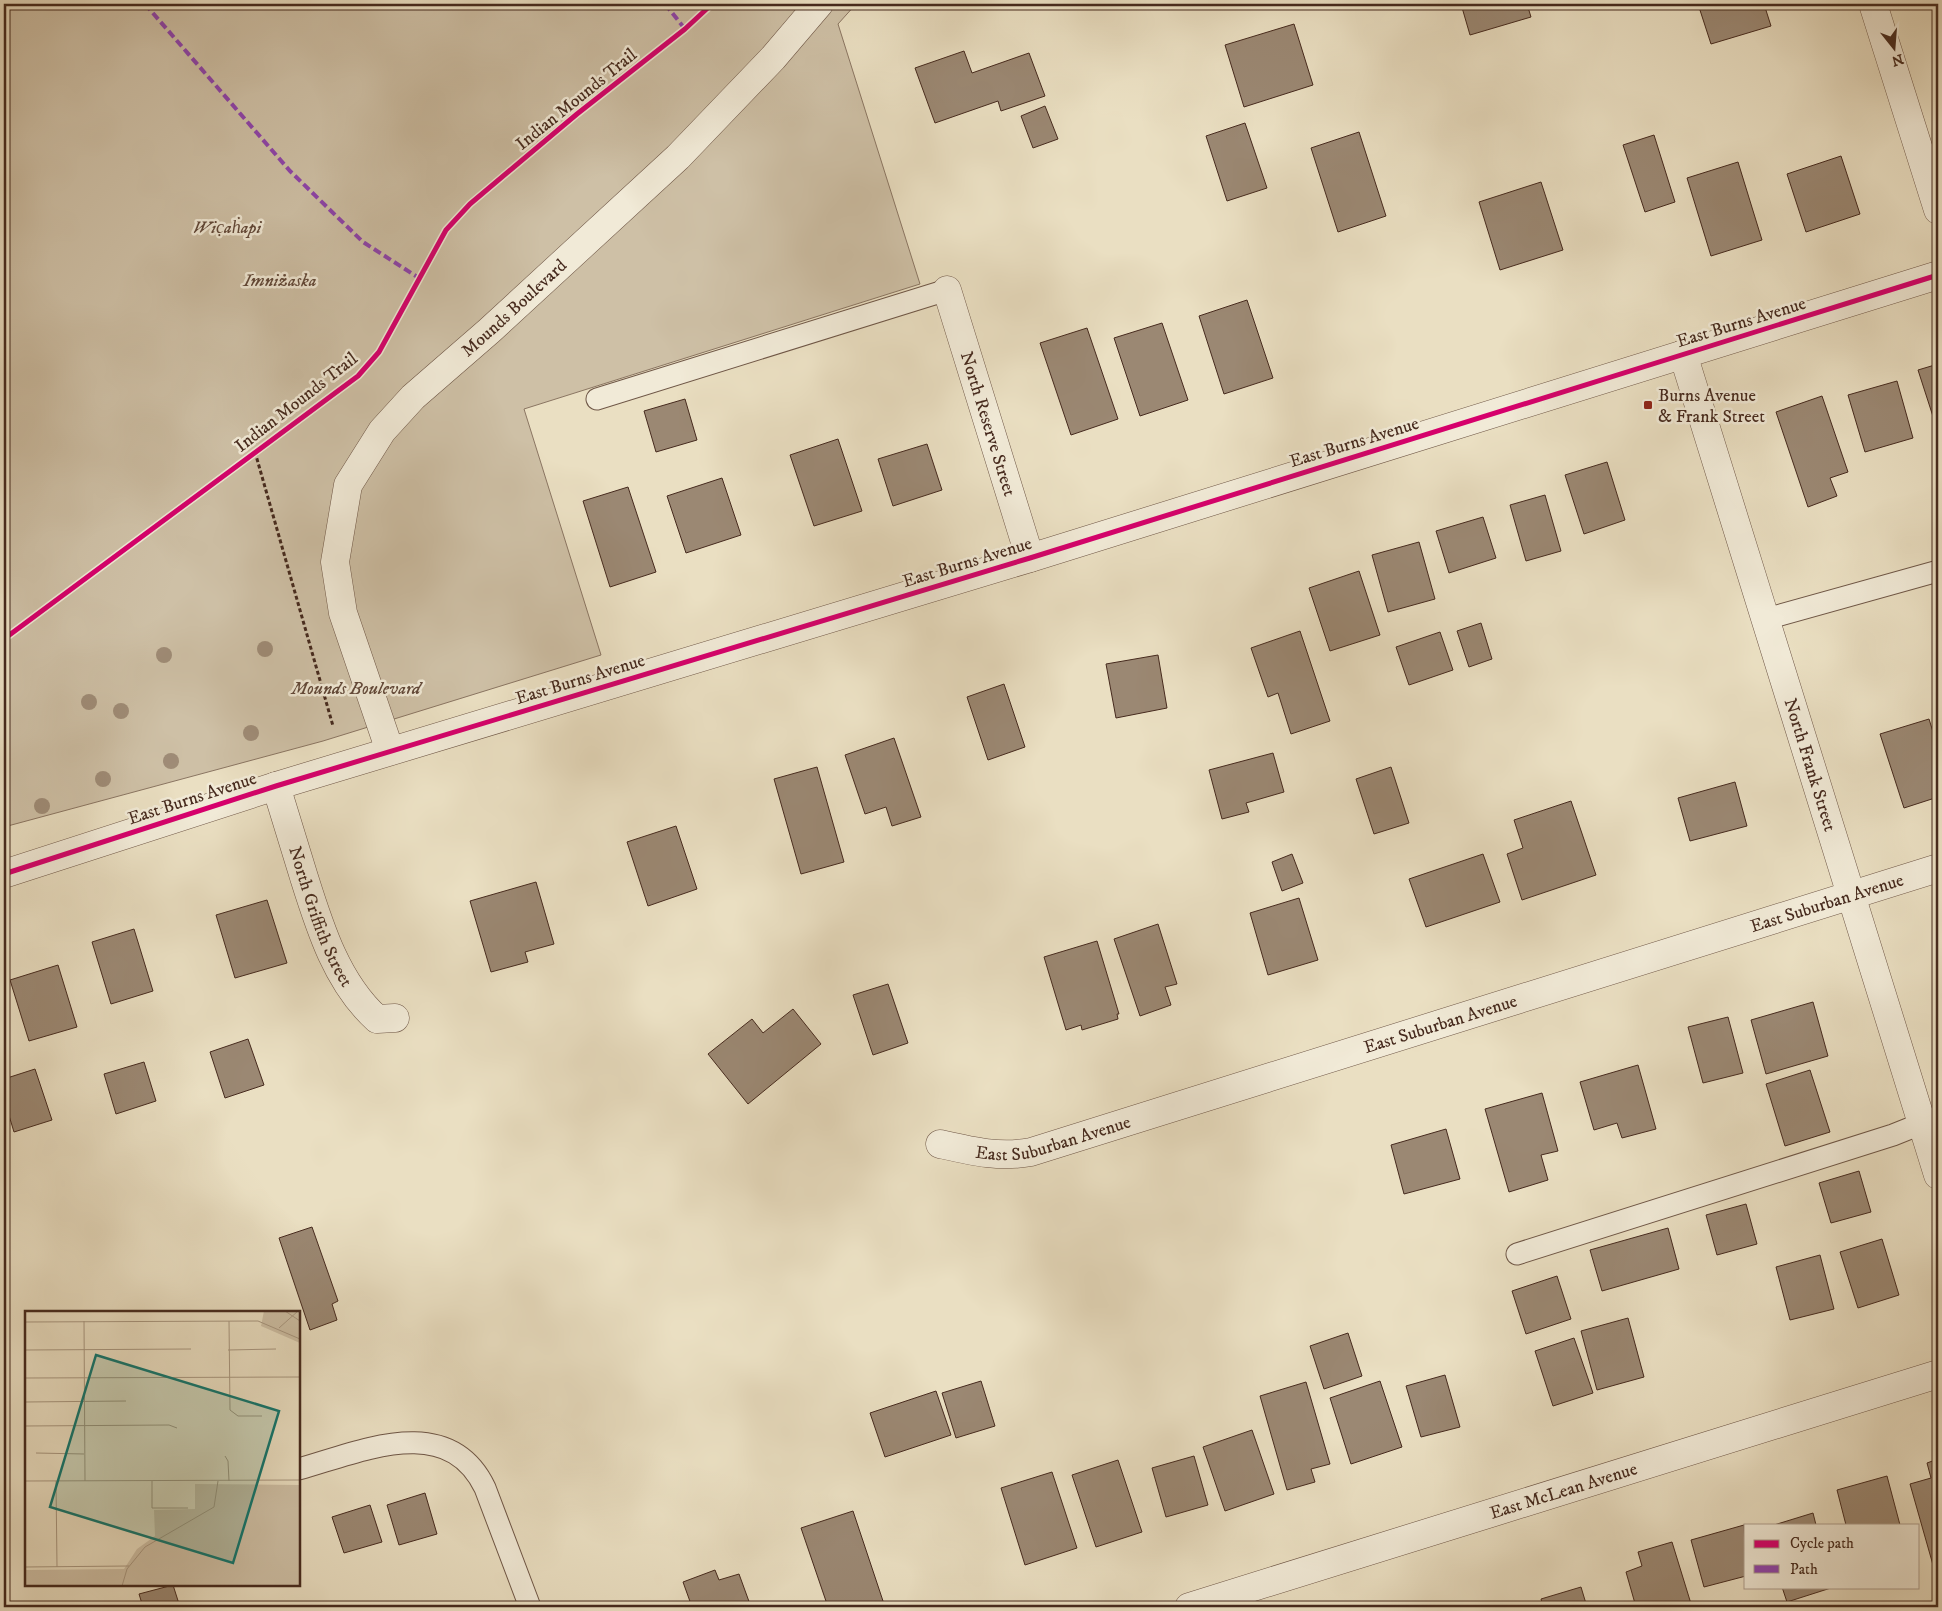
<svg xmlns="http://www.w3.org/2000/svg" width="1942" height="1611" font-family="'IM FELL DW Pica',serif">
  <rect width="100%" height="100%" fill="#eadfc2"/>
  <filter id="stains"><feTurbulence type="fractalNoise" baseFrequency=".004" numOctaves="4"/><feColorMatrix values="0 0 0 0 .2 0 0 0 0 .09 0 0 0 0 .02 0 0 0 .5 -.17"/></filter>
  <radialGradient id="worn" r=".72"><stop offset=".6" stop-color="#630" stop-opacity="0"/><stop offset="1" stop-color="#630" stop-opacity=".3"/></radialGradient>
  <path fill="#cec0a6" stroke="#8a7562" d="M4,4H856L838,24L920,284L524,409L601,655L323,741L4,827Z"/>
  <path fill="#9b8873" stroke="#462a1e" d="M1461,4H1527L1531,17L1470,35Z
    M1698,4H1764L1771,26L1711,44Z
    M1294,24L1313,85L1244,107L1225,45Z
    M964,51L972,73L1029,53L1045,96L1001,111L998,101L935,123L915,68Z
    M1045,106L1058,139L1033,148L1021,116Z
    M1245,123L1267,188L1227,201L1206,136Z
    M1359,132L1386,216L1338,232L1311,148Z
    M1654,135L1675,202L1645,212L1623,145Z
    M1841,156L1860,214L1806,232L1787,174Z
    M1738,162L1762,240L1711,256L1687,178Z
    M1541,182L1563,250L1500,270L1479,202Z
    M1247,300L1273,378L1224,394L1199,316Z
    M1162,323L1188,400L1140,416L1114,338Z
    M1087,328L1118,419L1071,435L1040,343Z
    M1938,364V432L1918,370Z
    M1897,381L1913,438L1865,452L1848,395Z
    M1822,396L1848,472L1830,478L1837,496L1808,507L1776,412Z
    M685,399L697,440L656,452L644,411Z
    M838,439L862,511L814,526L790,455Z
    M927,444L942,490L893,506L878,459Z
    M1607,462L1625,520L1584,534L1565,475Z
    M722,478L741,535L686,553L667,496Z
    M628,487L656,572L610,587L583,501Z
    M1545,495L1561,551L1526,561L1510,505Z
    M1483,517L1496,558L1449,573L1436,531Z
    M1419,542L1435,599L1388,612L1372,555Z
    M1359,571L1380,635L1330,651L1309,588Z
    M1481,623L1492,659L1469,667L1457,631Z
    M1300,631L1330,721L1291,734L1278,693L1268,697L1251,648Z
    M1440,632L1453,670L1409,685L1396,647Z
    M1158,655L1167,708L1116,718L1106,664Z
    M1004,684L1025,747L988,760L967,697Z
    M1929,719L1938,748V797L1904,808L1880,734Z
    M894,738L921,817L892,826L886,807L865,814L845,755Z
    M1273,753L1284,792L1246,803L1249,812L1222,819L1209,770Z
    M817,767L844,862L801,874L774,779Z
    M1391,767L1409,823L1374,834L1356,779Z
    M1735,782L1747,826L1690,841L1678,798Z
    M1571,801L1596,875L1522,900L1507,854L1523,848L1514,820Z
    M676,826L697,889L648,906L627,842Z
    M1292,854L1303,883L1282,891L1272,862Z
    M1483,854L1500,902L1426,927L1409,879Z
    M536,882L554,944L525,952L528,962L491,972L470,901Z
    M1299,898L1318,960L1268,975L1250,913Z
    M267,900L287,963L235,978L216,915Z
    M1158,924L1177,984L1165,987L1171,1005L1140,1016L1114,939Z
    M134,929L153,991L111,1004L92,942Z
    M1097,941L1119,1014H1117L1118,1019L1082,1030L1081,1025L1066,1030L1044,957Z
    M58,965L77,1027L29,1041L10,980Z
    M888,984L908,1043L873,1055L853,995Z
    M1813,1002L1828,1056L1766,1074L1751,1020Z
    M793,1009L821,1044L748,1104L708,1054L752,1019L763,1033Z
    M1728,1017L1743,1073L1703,1083L1688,1027Z
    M248,1039L264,1085L225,1098L210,1052Z
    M144,1062L156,1101L116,1114L104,1074Z
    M1638,1065L1656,1129L1622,1138L1617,1123L1594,1130L1580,1082Z
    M35,1069L52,1120L14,1132L4,1099V1079Z
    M1810,1070L1830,1132L1785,1146L1766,1084Z
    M1542,1093L1558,1151L1541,1155L1548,1180L1509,1192L1485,1109Z
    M1446,1129L1460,1179L1404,1194L1391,1145Z
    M1859,1171L1871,1212L1831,1223L1819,1183Z
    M1746,1204L1757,1244L1717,1255L1706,1215Z
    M312,1227L338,1301L332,1304L337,1320L310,1330L279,1238Z
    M1668,1228L1679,1269L1602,1291L1590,1250Z
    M1882,1239L1899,1295L1858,1308L1840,1252Z
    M1820,1255L1834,1309L1790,1320L1776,1267Z
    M1557,1276L1571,1319L1526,1334L1512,1291Z
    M1628,1318L1644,1377L1597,1390L1581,1331Z
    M1348,1333L1362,1376L1324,1389L1310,1346Z
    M1574,1338L1593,1393L1553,1406L1535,1351Z
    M1445,1375L1460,1427L1421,1437L1406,1386Z
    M981,1381L995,1426L956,1438L942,1393Z
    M1380,1381L1402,1447L1351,1464L1330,1398Z
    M1306,1382L1330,1464L1311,1469L1315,1482L1287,1490L1260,1396Z
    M936,1391L951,1435L885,1457L870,1413Z
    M1252,1430L1274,1494L1225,1511L1203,1447Z
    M1194,1456L1208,1505L1166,1517L1152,1468Z
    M1938,1459V1563L1933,1565L1910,1484L1931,1478L1927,1463Z
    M1118,1460L1142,1532L1096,1547L1072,1475Z
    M1052,1472L1077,1548L1025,1565L1001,1488Z
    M1887,1476L1900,1525H1846L1837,1490Z
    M425,1493L437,1534L399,1545L387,1505Z
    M370,1505L382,1542L344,1553L332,1517Z
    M853,1511L885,1607H828L801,1528Z
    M1813,1513L1816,1525H1774Z
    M1744,1525L1746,1576L1704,1587L1691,1540Z
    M1672,1542L1692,1607H1636L1626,1572L1642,1566L1638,1552Z
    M715,1570L719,1580L739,1574L751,1607H692L683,1582Z
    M173,1585L180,1607H143L139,1594Z
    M1581,1587L1587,1607H1543L1541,1599Z
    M1782,1587H1834L1787,1602Z"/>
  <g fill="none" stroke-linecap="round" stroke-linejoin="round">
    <defs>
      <path id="service" d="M597,399L947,290
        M1766,619L1938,571
        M1517,1254L1893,1135L1938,1117
        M299,1469C360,1452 448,1411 485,1488L530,1607"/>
      <g id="minor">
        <path d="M1873,4L1938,210"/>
        <path id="s1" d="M947,290L1030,558"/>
        <path id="s2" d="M1683,354L1938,1175"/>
        <path id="s3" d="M276,786C285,815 294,844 303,874C319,925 336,982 377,1019L395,1018"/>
        <path id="s4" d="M940,1144C971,1151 999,1158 1031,1152L1938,868"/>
        <path id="s5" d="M1189,1607L1938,1374"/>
      </g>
      <g id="tertiary">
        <path id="s6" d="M390,751L343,613L335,562L348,485L382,431L413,397L489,331L678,157L773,58L819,4"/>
        <path d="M4,874L276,786L1030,558L1938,275"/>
      </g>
    </defs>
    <use href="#service" stroke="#6f5747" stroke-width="23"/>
    <use href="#minor" stroke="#6f5747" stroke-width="29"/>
    <use href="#tertiary" stroke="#6f5747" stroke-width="29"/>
    <path stroke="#462a1e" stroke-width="3" stroke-dasharray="4 2.5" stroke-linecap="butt" d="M255,452L333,726"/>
    <use href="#service" stroke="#f1ead7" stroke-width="21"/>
    <use href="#minor" stroke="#f1ead7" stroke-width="28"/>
    <use href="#tertiary" stroke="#f1ead7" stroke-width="28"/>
    <path stroke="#8e44ad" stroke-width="4" stroke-dasharray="8 4" stroke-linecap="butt" d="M145,4L290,171L363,242L419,278
      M665,4L685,29"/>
    <defs>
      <path id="cycleway" d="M4,639L358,376L379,352L446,230L470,204L577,114L685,29L712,4
        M4,874L276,786L1030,558L1938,275"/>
    </defs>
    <use href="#cycleway" stroke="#f1ead7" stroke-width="8"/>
    <use href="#cycleway" stroke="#d6006c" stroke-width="5"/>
  </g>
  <g fill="#9f8c77">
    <circle cx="265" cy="649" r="8"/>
    <circle cx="164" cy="655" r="8"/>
    <circle cx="89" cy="702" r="8"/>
    <circle cx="121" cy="711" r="8"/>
    <circle cx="251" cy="733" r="8"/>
    <circle cx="171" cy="761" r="8"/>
    <circle cx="103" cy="779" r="8"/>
    <circle cx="42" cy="806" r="8"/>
  </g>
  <rect fill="#8f2418" stroke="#f1ead7" stroke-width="2" x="1643" y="400" width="10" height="10" rx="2.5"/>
  <g text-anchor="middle" stroke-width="5" stroke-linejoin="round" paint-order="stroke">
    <g font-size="18" fill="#462a1e" stroke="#f1ead7">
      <text transform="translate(576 99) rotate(-39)" y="6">Indian Mounds Trail</text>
      <text dy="6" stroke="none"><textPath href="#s6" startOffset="520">Mounds Boulevard</textPath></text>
      <text transform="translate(1741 322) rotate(-17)" y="6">East Burns Avenue</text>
      <text transform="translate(296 402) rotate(-38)" y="6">Indian Mounds Trail</text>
      <text dy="6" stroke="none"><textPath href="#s1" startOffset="140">North Reserve Street</textPath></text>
      <text transform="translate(1354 442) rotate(-17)" y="6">East Burns Avenue</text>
      <text transform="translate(967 562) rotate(-17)" y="6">East Burns Avenue</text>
      <text transform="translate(580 679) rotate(-17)" y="6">East Burns Avenue</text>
      <text dy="6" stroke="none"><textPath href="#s2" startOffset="430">North Frank Street</textPath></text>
      <text transform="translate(192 798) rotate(-18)" y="6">East Burns Avenue</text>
      <text dy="6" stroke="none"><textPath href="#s4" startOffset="926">East Suburban Avenue</textPath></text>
      <text dy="6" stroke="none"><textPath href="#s3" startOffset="138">North Griffith Street</textPath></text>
      <text dy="6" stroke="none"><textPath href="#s4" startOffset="521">East Suburban Avenue</textPath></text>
      <text dy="6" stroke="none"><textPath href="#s4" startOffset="116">East Suburban Avenue</textPath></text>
      <text dy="6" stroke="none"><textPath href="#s5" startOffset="392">East McLean Avenue</textPath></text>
    </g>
    <g font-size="18" font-style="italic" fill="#614839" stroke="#f1ead7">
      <text x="227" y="233">Wic̣aḣapi</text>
      <text x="280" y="286">Imniżaska</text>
      <text x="356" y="694">Mounds Boulevard</text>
    </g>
    <g font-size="18" fill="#462a1e" stroke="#f1ead7" text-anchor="start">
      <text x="1658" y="401">Burns Avenue<tspan x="1658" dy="21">&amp; Frank Street</tspan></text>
    </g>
  </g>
  <g transform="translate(25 1311)">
    <rect width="275" height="275" fill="#eadfc2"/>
    <path d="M239,0H275V32L236,15ZM170,173L275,174V275H0V259L99,258L112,238L130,225L129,199L170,198Z" fill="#cec0a6"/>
    <path fill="none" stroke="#a89780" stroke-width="1" d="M260,0L275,10M59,10L60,170M204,10L205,99L213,105H237M0,11L233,10L275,28M254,17L273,0M0,39L166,38M203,39L251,38M0,67L275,66M0,91L101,90M0,115L144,114L152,117M11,142L59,143M200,145L203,150L204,170M0,170L275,169M31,170L32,256M127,170V197H163M0,256L104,255M97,275L102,258L120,236L189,196L193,170"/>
    <path fill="#0f766e" fill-opacity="0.15" stroke="#0f766e" stroke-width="2.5" d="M71,44L254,100L208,252L25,196Z"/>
    <rect width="275" height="275" fill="none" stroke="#462a1e" stroke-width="2.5"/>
  </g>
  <rect width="1942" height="1611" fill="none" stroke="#eadfc2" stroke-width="20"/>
  <rect x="5" y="5" width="1932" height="1601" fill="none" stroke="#462a1e" stroke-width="2.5"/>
  <rect x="10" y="10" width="1922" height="1591" fill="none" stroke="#462a1e"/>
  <rect x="1744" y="1524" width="175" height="65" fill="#f1ead7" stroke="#ad9d8d"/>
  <rect x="1754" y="1540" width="25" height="8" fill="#d6006c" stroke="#ad9d8d"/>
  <text x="1790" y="1548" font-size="15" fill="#462a1e">Cycle path</text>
  <rect x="1754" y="1565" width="25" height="8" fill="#8e44ad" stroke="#ad9d8d"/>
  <text x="1790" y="1574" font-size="15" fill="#462a1e">Path</text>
  <g transform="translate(1894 48) rotate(163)" stroke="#f1ead7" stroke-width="4" paint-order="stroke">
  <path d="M0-4L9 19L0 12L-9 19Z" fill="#462a1e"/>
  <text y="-8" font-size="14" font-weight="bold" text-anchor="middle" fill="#462a1e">N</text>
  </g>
  <rect width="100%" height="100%" filter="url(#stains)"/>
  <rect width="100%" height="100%" fill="url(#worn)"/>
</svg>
